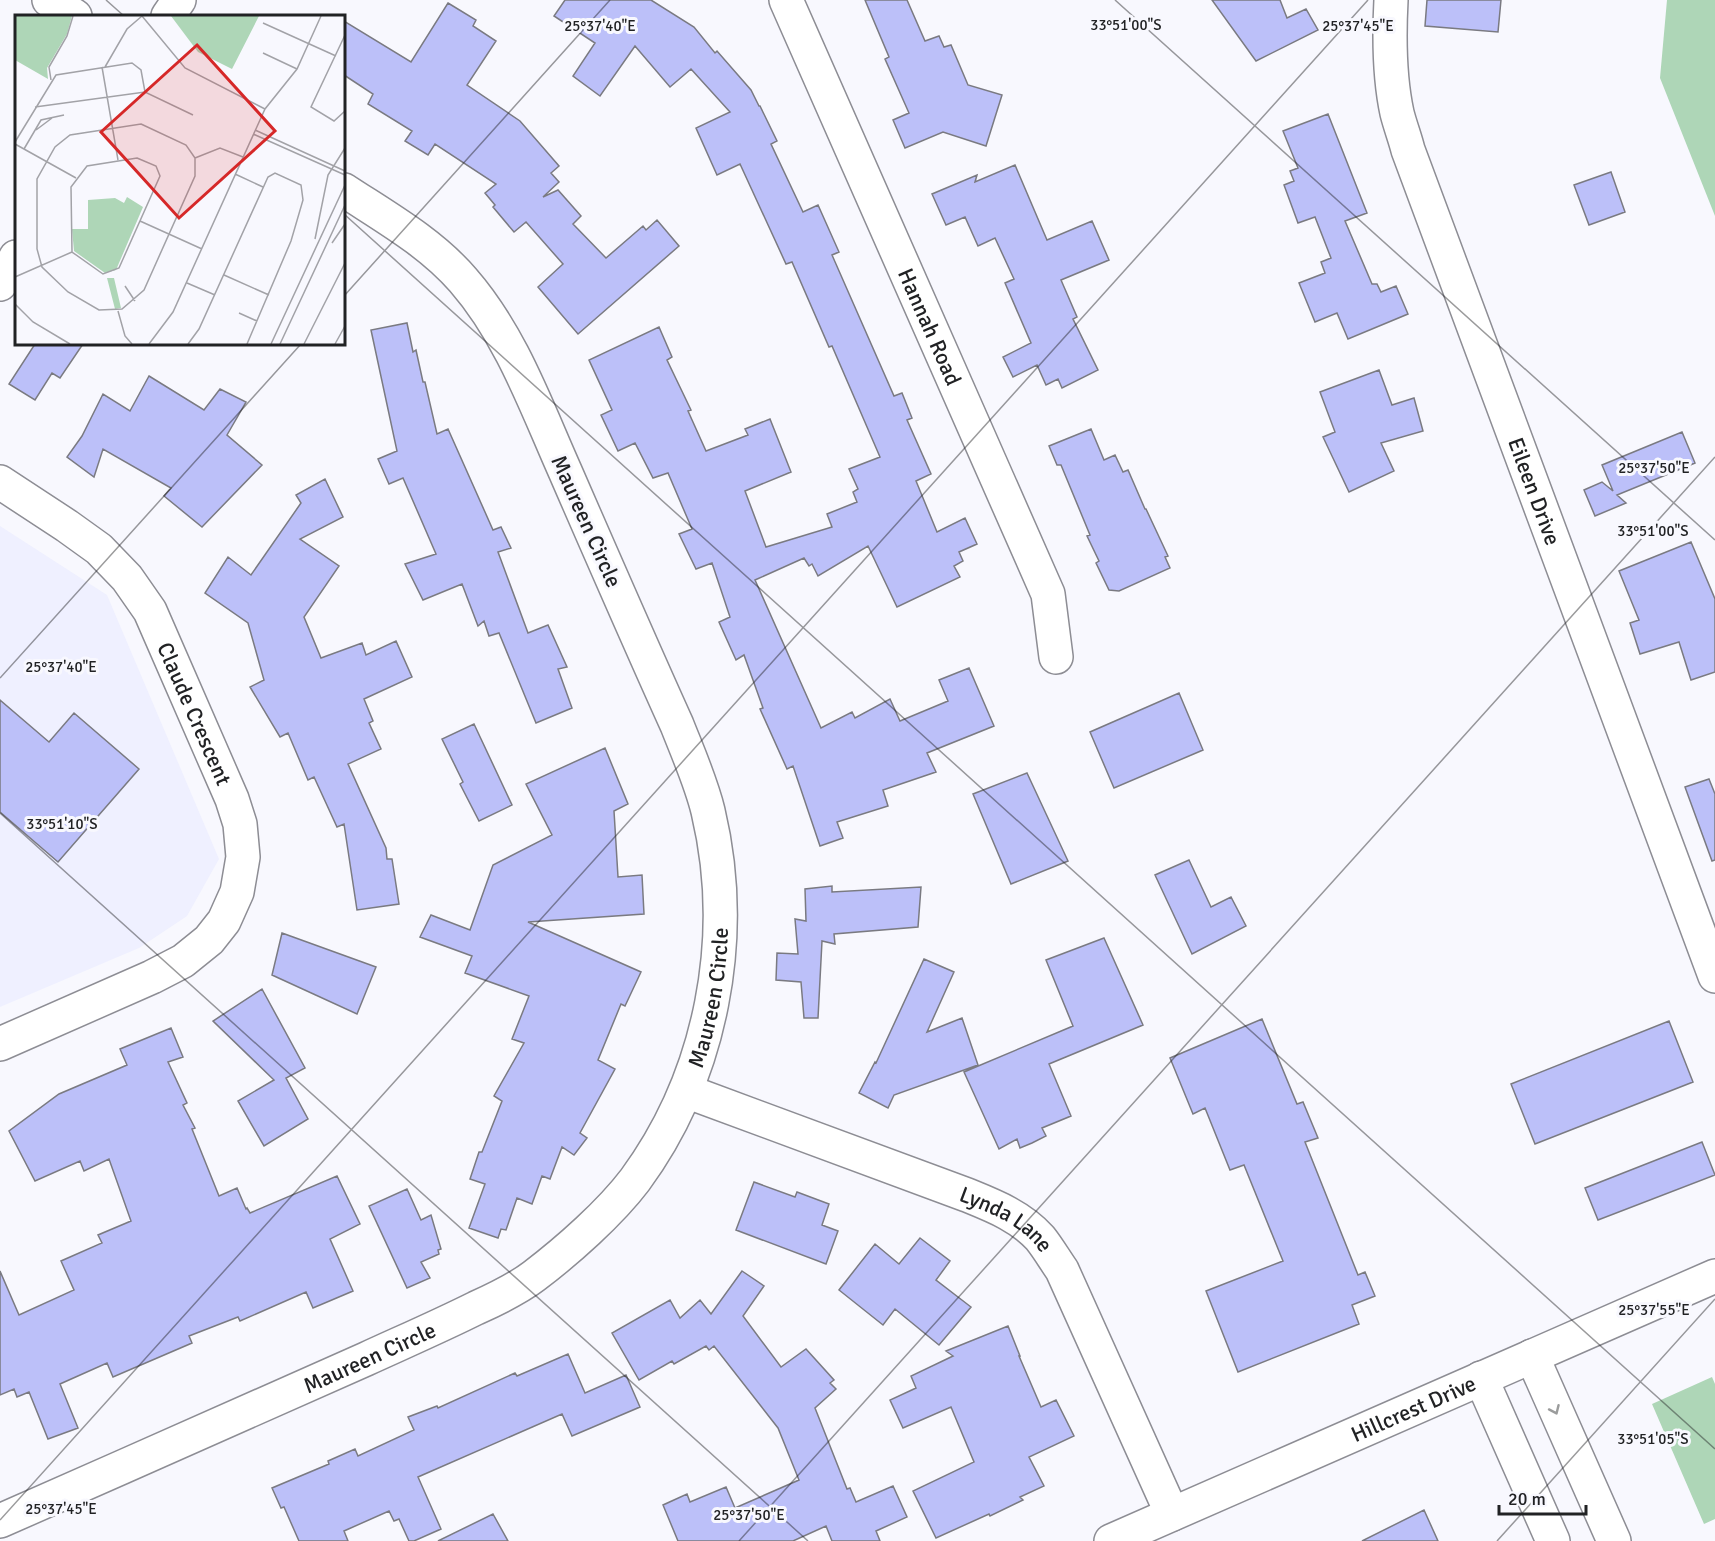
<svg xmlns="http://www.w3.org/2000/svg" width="1715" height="1541" font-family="Signika,sans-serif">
  <rect width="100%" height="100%" fill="#f8f8fe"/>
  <path fill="#eff0ff" d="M0,526L107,595L219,859L187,916L139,948L0,1007Z"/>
  <path fill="#aed6b7" d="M1667,0H1715V216L1660,78Z
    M1712,1377L1715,1384V1519L1704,1524L1652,1404Z"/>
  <path fill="#bcc0f9" stroke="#7a7a81" stroke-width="1.5" d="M565,0H651L694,27L715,53L717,51L751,90L759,106H760L777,141L771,144L803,212L818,205L839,252L832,255L894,396L902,393L912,418L907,420L931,474L916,481L937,532L965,518L977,544L959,552L963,561L954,566L960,577L897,607L868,546L818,576L812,564L809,566L804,558L755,580L821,728L852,712L855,718L890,699L900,721L948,701L939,680L969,668L994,726L927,753L936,772L883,790L888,806L837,822L843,838L820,846L793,766L787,769L760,709L763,708L744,655L736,660L719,622L730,617L712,563L696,569L679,534L692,529L668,473L653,478L635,443L618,451L601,415L612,410L589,360L659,327L672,357L667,360L691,410L688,411L706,451L748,435L745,429L770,419L791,472L745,491L766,547L832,527L827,514L857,502L853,492L858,489L849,469L880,457L832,346L829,347L792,262L786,264L740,164L717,175L696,128L730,112L691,69L670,87L635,46L600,96L573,76L595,43L554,16Z
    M865,0H907L925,41L939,36L944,47L951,45L968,85L1002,95L986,146L943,132L905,148L893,120L909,113L885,59L889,57Z
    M1212,0H1280L1287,18L1306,9L1318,30L1256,61Z
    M1427,0H1501L1498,32L1425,26Z
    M448,3L476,20L473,26L496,41L467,85L520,121L559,166L551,173L559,182L543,197L558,190L581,216L573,224L606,258L643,226L646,230L657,220L679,246L578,334L538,287L563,264L526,222L514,232L493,207L495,205L485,193L496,184L435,144L428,155L405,141L412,131L368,104L373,94L344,75V21L411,62Z
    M1328,114L1367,213L1345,221L1372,284H1377L1381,292L1396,286L1408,314L1348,339L1337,313L1315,322L1299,283L1325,273L1321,262L1331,258L1315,217L1298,223L1284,185L1294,181L1290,171L1298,168L1283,131Z
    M1015,165L1047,240L1092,221L1109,260L1061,280L1077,317L1073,319L1098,370L1062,388L1058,379L1046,385L1037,365L1013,377L1003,357L1031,343L1005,283L1014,279L995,238L978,246L965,217L946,225L932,194L977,175L975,182Z
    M1611,172L1625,212L1589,225L1574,185Z
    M407,323L413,352L416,350L423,382H425L437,434L448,429L493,530L501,527L511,548L498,552L528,633L548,625L567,667L558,669L572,708L536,723L499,633L489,636L484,621L478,626L462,584L423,600L405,564L436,554L403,478L389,484L378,459L397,451L371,330Z
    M35,344H83L60,378L52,373L35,400L9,384Z
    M1379,370L1392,405L1414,398L1423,431L1381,443L1394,471L1349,492L1323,437L1335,432L1320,392Z
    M149,376L204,410L220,389L246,402L227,435L262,465L202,527L164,496L171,488L103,449L94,477L67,457L82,436L103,394L130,411Z
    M1091,429L1104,460L1115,455L1123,472L1128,470L1145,509H1146L1168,556L1165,557L1170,568L1119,591L1109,590L1096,563L1099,561L1087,536L1090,535L1061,465H1057L1049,446Z
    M1682,432L1695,463L1617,495L1626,503L1595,516L1584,490L1602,482L1613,491L1602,465Z
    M325,479L343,517L300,539L339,566L304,617L321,658L362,643L366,655L396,641L412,677L364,699L373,721L369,723L381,749L348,764L386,848L387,859H392L399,904L357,910L344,824L337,827L314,777L308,780L288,733L280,737L250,687L264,680L248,623L205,593L228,557L251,575L301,503L296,495Z
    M1691,542L1715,599V672L1691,680L1679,642L1640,654L1630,623L1639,620L1619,571Z
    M1179,693L1203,750L1114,788L1090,732Z
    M0,700L49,742L74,713L139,769L58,862L0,812Z
    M474,724L512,805L479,821L460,784L463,782L442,739Z
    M605,748L628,804L614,811L618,877L642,875L644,914L528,922L641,972L625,1006L621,1004L598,1060L615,1069L580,1133L587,1138L574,1155L562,1147L550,1179L542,1176L532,1204L517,1198L506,1230L501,1229L498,1238L469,1228L485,1184L470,1179L479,1152H482L502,1101L494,1096L524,1043L512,1039L529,996L465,973L472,956L420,937L431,915L470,930L493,865L552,835L526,784Z
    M1027,773L1068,861L1011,884L973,794Z
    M1709,779L1715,794V860L1712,861L1685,787Z
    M1189,860L1211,907L1231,897L1246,926L1192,954L1155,875Z
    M832,886V892L921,887L918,927L834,934L835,944L822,941L818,1018H804L801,982L776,980L777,953L798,954L795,919L806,921L805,889Z
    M282,933L376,967L357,1014L272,975Z
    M1104,938L1143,1025L1049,1064L1071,1116L1042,1128L1046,1136L1032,1143L1020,1148L1017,1139L999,1149L964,1072L1073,1026L1046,960Z
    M924,959L954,972L927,1032L962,1018L978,1065L894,1095L888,1108L859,1093L875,1062L876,1063Z
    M262,989L305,1068L286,1078L308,1119L264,1146L238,1101L274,1080L213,1021Z
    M1262,1019L1297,1104L1303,1102L1318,1138L1305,1142L1358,1275L1365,1272L1375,1296L1352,1305L1359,1324L1238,1372L1206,1291L1283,1261L1244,1165L1230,1170L1205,1108L1193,1114L1170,1058Z
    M1669,1021L1693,1082L1535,1144L1511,1084Z
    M171,1028L183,1057L168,1062L187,1103L183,1105L195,1128L192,1129L219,1196L237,1188L246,1209L247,1208L250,1213L337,1176L360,1224L330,1239L353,1291L313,1308L306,1292L240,1321L238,1317L189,1336L192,1343L113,1377L107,1363L60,1384L78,1428L48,1439L29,1392L17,1397L14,1389L0,1395V1271L19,1315L74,1290L61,1261L102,1243L98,1235L131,1221L109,1159L84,1171L80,1161L35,1181L9,1131L59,1094L127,1065L120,1049Z
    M1702,1142L1715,1175L1598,1220L1585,1188Z
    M754,1182L795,1197L797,1192L829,1204L822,1225L838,1231L826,1264L736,1230Z
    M407,1189L421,1220L431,1215L441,1249L438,1250L439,1254L421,1262L430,1278L407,1288L369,1206Z
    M920,1238L950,1261L936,1280L971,1307L939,1345L895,1309L883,1325L839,1290L875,1244L899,1264Z
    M742,1271L764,1286L743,1316L781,1367L806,1349L834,1380L830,1383L836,1389L815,1408L847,1489L850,1488L856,1502L893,1486L907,1517L876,1531L880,1541H832L826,1526L793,1541H678L663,1505L687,1494L690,1502L726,1487L735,1508L799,1480L778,1428L714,1346L709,1350L706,1346L674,1364L672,1361L639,1380L612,1333L670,1300L680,1318L700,1300L711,1314Z
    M1008,1326L1020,1356H1019L1041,1407L1056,1400L1074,1436L1029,1457L1044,1486L1020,1497L1023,1500L990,1516L989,1514L936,1538L913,1491L974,1462L951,1407L903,1428L890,1400L916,1388L911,1376L953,1356L946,1351Z
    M568,1354L585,1393L626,1375L640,1407L572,1436L562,1414L418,1477L441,1529L414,1541H409L399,1519L394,1521L389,1511L344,1531L348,1541H299L284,1507L281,1508L272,1488L329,1464L328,1461L355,1449L358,1456L414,1430L408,1417L437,1406L438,1408L515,1373L517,1376Z
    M1424,1510L1438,1541H1362Z
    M493,1514L508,1541H438Z"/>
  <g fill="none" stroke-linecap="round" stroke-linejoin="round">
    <defs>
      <g id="minor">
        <path d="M49,0L75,16"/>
        <path id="s1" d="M786,0L1048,594L1056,657"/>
        <path id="s2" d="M1391,0C1389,38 1389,76 1397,113C1400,125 1405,138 1408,150L1715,976"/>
        <path d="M168,16L179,0"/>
        <path d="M0,284L16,257"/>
        <path id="s3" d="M0,482L67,526L99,549L127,578L150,611L232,799L240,824L243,857L237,892L224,921L209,940L183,961L152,977L0,1044"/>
        <path id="s4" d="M686,1091L967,1195C994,1206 1020,1216 1040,1238C1048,1248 1055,1260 1062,1270L1172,1514"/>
        <path d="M1532,1356L1614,1541"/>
        <path d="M1481,1378L1553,1541"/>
        <path id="s5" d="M0,1521C122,1467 244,1414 366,1359C403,1342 440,1326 476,1308C496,1299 517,1289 534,1276C567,1251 610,1213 635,1180C712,1075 738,937 708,811C701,782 688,753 677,725C639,641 602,556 565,471C536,406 511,335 463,280C430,242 385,217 344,190"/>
        <path id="s6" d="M1111,1541L1715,1276"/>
      </g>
    </defs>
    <use href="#minor" stroke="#8d8d94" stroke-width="36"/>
    <use href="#minor" stroke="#fff" stroke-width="33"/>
  </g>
  <defs><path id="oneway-chevron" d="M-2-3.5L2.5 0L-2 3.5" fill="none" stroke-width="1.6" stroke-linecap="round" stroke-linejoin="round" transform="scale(1.5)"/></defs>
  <use stroke="#9b9c9c" href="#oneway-chevron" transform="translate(1555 1410) rotate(66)"/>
  <path fill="none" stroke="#212224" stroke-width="1.5" stroke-opacity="0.45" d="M106,0L124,16M1115,0L1715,540M344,214L1715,1449M344,296L610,0M0,678L301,344M0,813L808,1541M0,1520L1368,0M739,1541L1715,457M1497,1541L1715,1299"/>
  <g text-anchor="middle" stroke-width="6" stroke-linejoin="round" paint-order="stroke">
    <g font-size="22" fill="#212224" stroke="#f8f8fe">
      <text dy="8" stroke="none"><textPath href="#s1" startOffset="357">Hannah Road</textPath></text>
      <text dy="8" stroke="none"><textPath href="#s2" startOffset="516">Eileen Drive</textPath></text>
      <text transform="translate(587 521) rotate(66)" y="8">Maureen Circle</text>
      <text dy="8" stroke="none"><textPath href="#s3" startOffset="312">Claude Crescent</textPath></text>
      <text dy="8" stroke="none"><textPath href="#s5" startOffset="927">Maureen Circle</textPath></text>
      <text dy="8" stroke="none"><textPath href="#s4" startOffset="346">Lynda Lane</textPath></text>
      <text dy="8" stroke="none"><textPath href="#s5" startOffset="404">Maureen Circle</textPath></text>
      <text dy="8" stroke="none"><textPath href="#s6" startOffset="330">Hillcrest Drive</textPath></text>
    </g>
  </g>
  <g transform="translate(15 15)">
    <rect width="330" height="330" fill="#f8f8fe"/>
    <path d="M0,1H57L52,19L32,53L33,64L0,45ZM156,1H244L217,54L183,37ZM112,182L128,192L101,255L90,258L59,236L57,214H73V185L100,183L109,188ZM92,263H99L106,293L100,294Z" fill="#aed6b7"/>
    <path fill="none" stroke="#a2a2a7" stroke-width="1.5" d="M127,1L170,53L250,94M248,8L321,41M330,20L296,92L319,106L330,96M248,38L282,54M87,52L103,145M90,52L112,14L127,1M36,65L34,52L52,21L58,1M20,92L130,77L178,100M126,109L171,130L180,143V161L129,275L107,294L84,295L53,277L27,252L22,234V164L40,132L55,120ZM21,115L37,103M240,115L330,156M238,119L330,160M0,127L41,60L117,48L126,55L130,77M0,129L61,163M9,134L26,105L49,100M122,143L141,151L145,161L104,253L88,259L57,237L56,172L72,151ZM180,143L205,133L228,142M220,159L248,172M125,206L187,234M300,224L313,160L330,133M317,228L330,209M209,260L254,280M0,262L57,237M172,268L200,280M110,271L120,286M0,289L18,307L55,329M103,296L110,321L117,329M224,298L242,306M134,329L158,297L250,94L282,54L306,1M173,329L184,314L253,162L260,158L286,170L288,185L276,226L232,329M256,329L330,170M265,329L330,190M289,329L330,248M320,329L330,311"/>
    <path fill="#d62828" fill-opacity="0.15" stroke="#d62828" stroke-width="3" d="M182,30L260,116L164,203L86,117Z"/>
    <rect width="330" height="330" fill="none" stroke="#212224" stroke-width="3"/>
  </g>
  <g font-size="15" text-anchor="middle" fill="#212224" stroke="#f8f8fe" stroke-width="6" stroke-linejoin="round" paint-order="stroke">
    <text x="1126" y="30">33°51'00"S</text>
    <text x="600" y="31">25°37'40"E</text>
    <text x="1358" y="31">25°37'45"E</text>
    <text x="1654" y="473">25°37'50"E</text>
    <text x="1653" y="536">33°51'00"S</text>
    <text x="61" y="672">25°37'40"E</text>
    <text x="62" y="829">33°51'10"S</text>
    <text x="1654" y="1315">25°37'55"E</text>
    <text x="1653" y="1444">33°51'05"S</text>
    <text x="61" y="1514">25°37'45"E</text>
    <text x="749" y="1520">25°37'50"E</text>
  </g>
  <path d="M1499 1505v9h87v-9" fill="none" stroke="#212224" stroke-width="3"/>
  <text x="1508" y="1505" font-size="18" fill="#212224" stroke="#f8f8fe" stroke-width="4.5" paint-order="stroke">20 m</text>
</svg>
